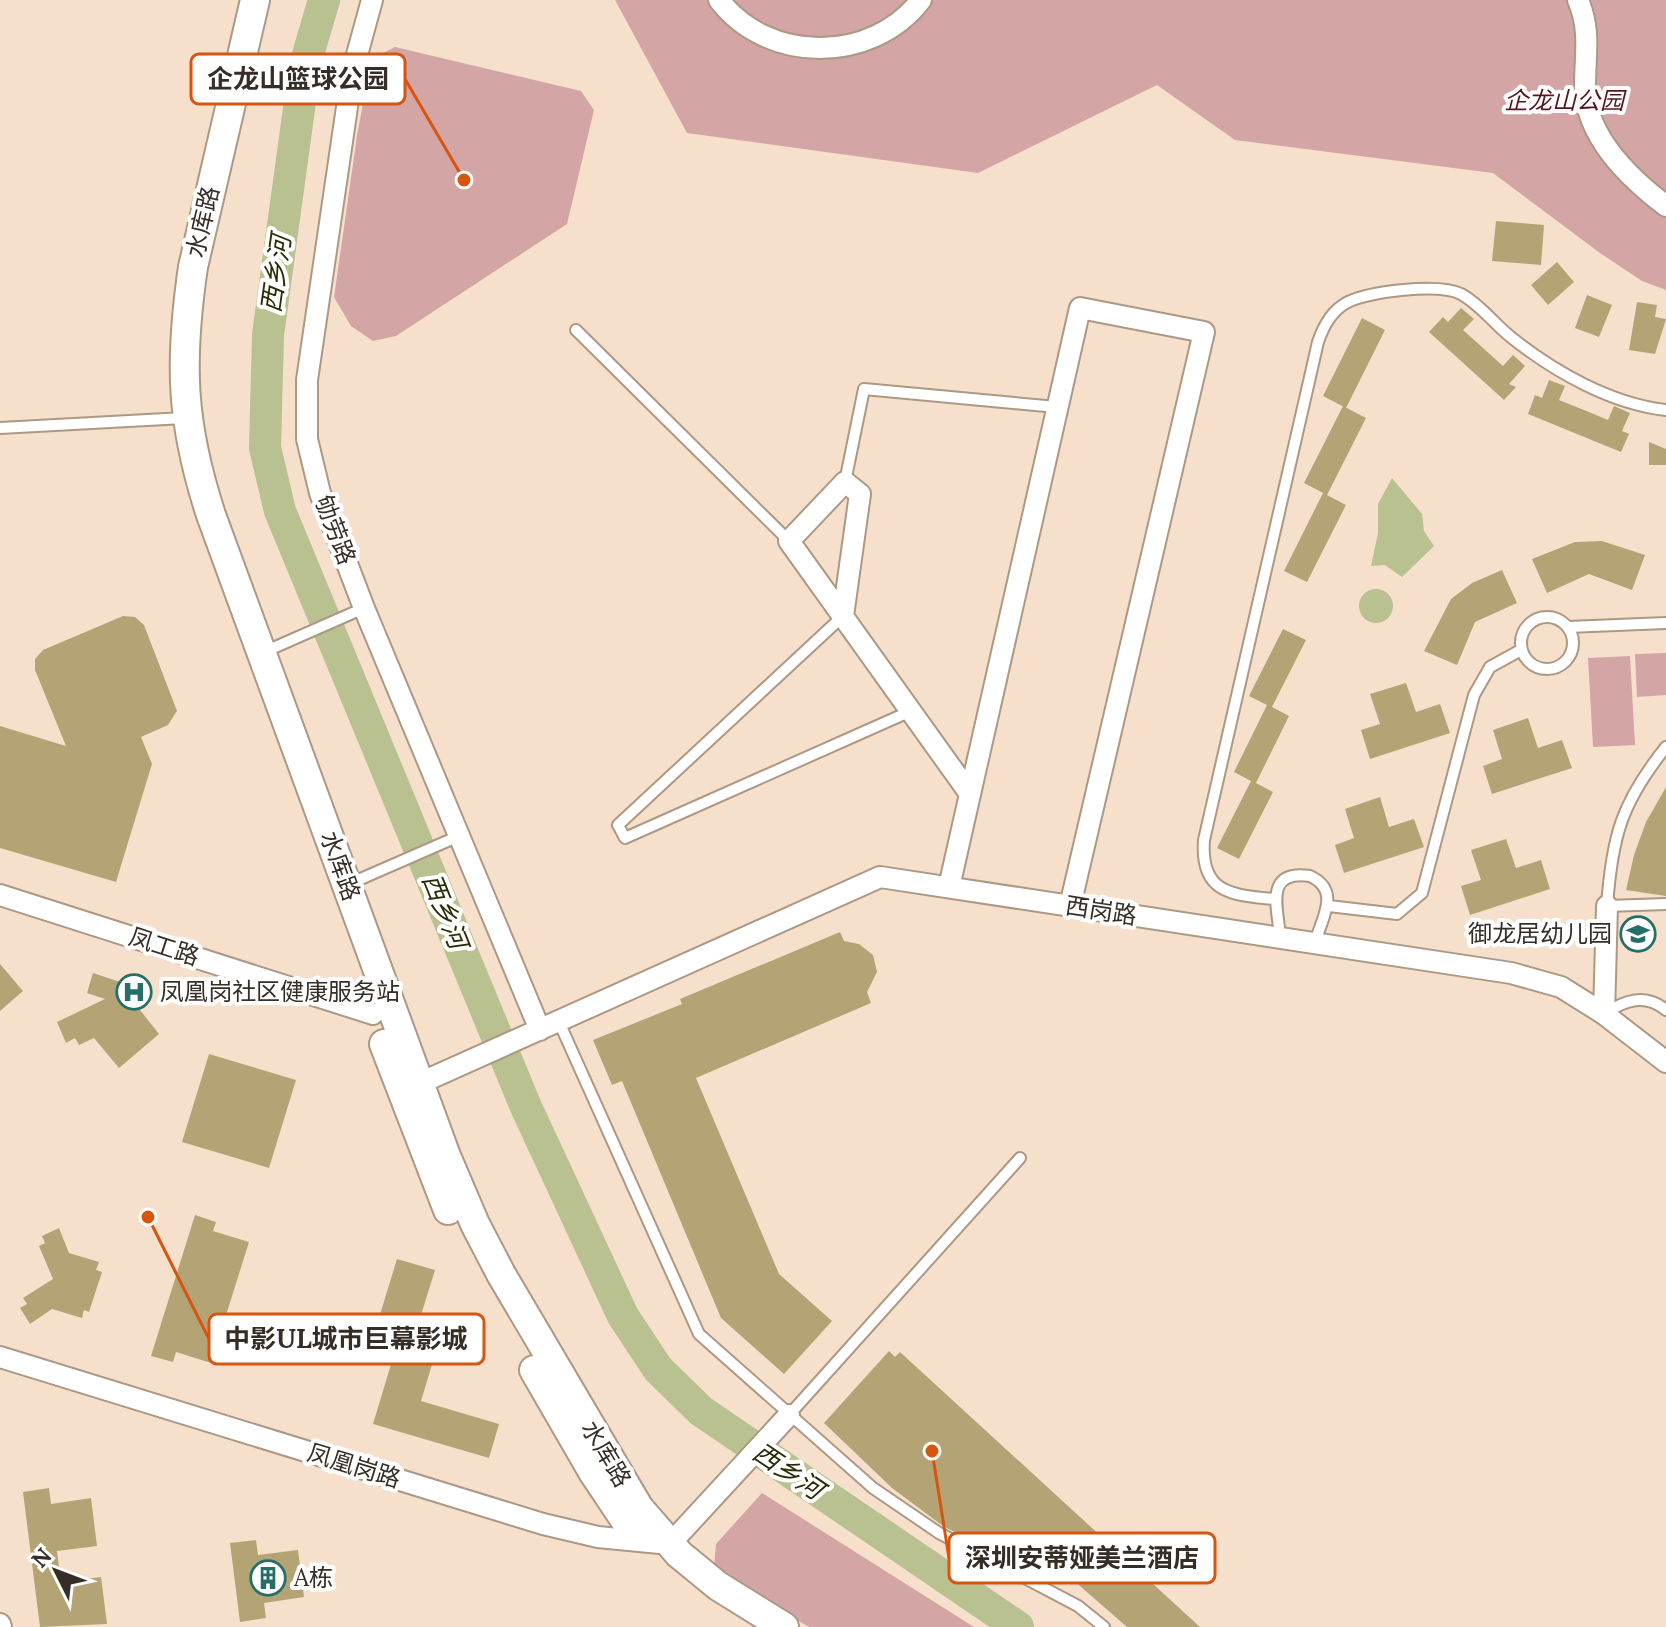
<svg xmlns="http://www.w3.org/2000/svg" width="1666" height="1627" font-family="Lora,'Noto Sans SC',serif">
  <rect width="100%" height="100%" fill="#f6e0cb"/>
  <path fill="#d3a5a4" d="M615,0H1666V290L1642,281L1600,253L1493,173L1235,140L1157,85L978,173L687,133Z
    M395,47L581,91L594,110L567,224L396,336L373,341L351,326L334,297L357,136L371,59Z
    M1666,653V695L1637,697L1635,654Z
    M1630,656L1635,745L1593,747L1588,658Z
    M762,1493L974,1627H809L721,1575L714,1566L716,1544Z"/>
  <path fill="#b9c190" d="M1392,478L1422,514L1424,531L1434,546L1402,577L1385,565L1371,566L1378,533V504Z
    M1359 606a17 17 0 1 1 34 0a17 17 0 1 1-34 0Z"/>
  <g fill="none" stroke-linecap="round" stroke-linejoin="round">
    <path stroke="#b9c190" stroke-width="32" d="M324,0L305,65L268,335L265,448L280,511L526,1107L623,1316L658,1369L701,1411L1018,1627"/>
  </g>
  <path fill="#b4a475" d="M1496,221L1544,225L1541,265L1492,261Z
    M1557,262L1574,282L1548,305L1531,285Z
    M1587,295L1612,305L1599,337L1575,328Z
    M1637,302L1657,305L1655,317L1666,319L1655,354L1629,350Z
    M1461,308L1474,319L1463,330L1503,366L1513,355L1525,366L1509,384L1516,387L1504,400L1429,332L1443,317L1448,322Z
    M1362,318L1385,330L1346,408L1323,396Z
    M1549,380L1565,386L1559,400L1584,410L1608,420L1614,406L1630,413L1622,431L1629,434L1621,452L1528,414L1535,395L1542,398Z
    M1343,406L1366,418L1327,495L1304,483Z
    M1649,442L1666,449V465H1649Z
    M1323,493L1346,505L1307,582L1284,571Z
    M1602,541L1645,555L1632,590L1589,574L1547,593L1532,559L1575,542Z
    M1502,570L1517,603L1475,622L1457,665L1424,651L1451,599L1472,583Z
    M123,616L135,617L144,625L177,711L168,725L141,737L152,764L116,882L0,848V726L66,746L35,670V659L43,650Z
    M1283,629L1306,640L1272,707L1289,716L1256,783L1273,792L1239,859L1217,848L1251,781L1234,772L1267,705L1249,696Z
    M1406,683L1416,712L1440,704L1450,733L1370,759L1361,730L1380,724L1370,694Z
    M1528,718L1538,748L1562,740L1572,768L1492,794L1483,766L1502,759L1493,730Z
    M1666,787V896L1626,890L1634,855L1646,822Z
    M1380,797L1389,827L1414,819L1424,847L1344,873L1335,845L1354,838L1345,809Z
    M1506,839L1516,868L1541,860L1550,889L1470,915L1461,886L1481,880L1471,850Z
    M840,932L844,941L859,944L873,955L877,972L867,992L871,1003L696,1078L779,1274L832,1321L784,1374L721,1318L622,1081L612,1085L593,1040L682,1004L680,999Z
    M0,964L23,991L0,1011Z
    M93,973L141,989L136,1005L159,1034L119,1068L94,1038L79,1045L75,1038L66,1043L57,1022L105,999L87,993Z
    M209,1054L296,1080L269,1168L182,1142Z
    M195,1215L216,1222L213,1231L249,1242L211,1363L176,1352L173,1362L151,1356Z
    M59,1228L69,1253L99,1262L96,1270L102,1272L89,1312L84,1310L82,1318L52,1309L30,1324L20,1308L27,1304L23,1298L53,1279L39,1246L45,1243L42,1236Z
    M397,1259L435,1270L417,1328L441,1335L421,1401L499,1424L489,1458L373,1424L398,1341L374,1334Z
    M889,1351L895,1357L900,1352L1200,1627H1127L1041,1552L1025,1569L1010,1556L995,1553L943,1526L892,1488L824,1423Z
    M49,1488L51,1504L91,1498L97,1546L57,1551L59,1567L61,1582L101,1577L107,1624L40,1627L23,1492Z
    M256,1540L258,1555L298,1550L304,1597L264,1603L266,1618L240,1622L230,1543Z"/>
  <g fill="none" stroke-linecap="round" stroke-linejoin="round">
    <defs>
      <path id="lane" d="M576,330L789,541
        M0,428L184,418
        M845,482L864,389L1057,407
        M843,616L618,825L625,838L911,711
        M1521 643a26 26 0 1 1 52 0a26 26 0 1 1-52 0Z
        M1568,627L1666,623
        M264,652L364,608
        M1666,747C1621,803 1612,837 1607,906L1666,904
        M349,884L459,836
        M1274,899C1231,895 1200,893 1204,840L1318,342C1323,327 1332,311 1346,303C1368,291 1439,283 1461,294C1481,305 1494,324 1512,338C1555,372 1611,404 1666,410
        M1329,906L1397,914L1422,893L1474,695L1490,667L1521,650
        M1280,938C1279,911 1262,869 1310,876C1342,891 1321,919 1315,943
        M1604,1014C1625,1000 1645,993 1666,1010
        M559,1022L699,1334L873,1488L939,1533L1078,1606L1104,1627
        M789,1415L1020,1158"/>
      <path id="street" d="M372,0L352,73L307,380V439L320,493L364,608L540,1030
        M719,0C768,64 872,64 921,0
        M1578,0C1591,31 1585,54 1585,86C1585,135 1629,178 1666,206
        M843,616L860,494L845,482L789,541L970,794
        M949,887L1080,308L1204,332L1070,906
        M0,895L373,1014
        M1604,1014L1607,906
        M409,1088L880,877L1511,973L1561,987L1604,1014L1666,1062
        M0,1357L543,1524L598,1537L670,1544L789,1415
        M0,1624L1,1627"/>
      <path id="secondary" d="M255,0L193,267C179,363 181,423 211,515L446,1156L475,1224L501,1274L639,1508L679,1554L718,1586L784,1627
        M384,1044L448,1210
        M534,1370L593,1472L629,1526"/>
    </defs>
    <use href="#lane" stroke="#ac9884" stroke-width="14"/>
    <use href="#street" stroke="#ac9884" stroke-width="24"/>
    <use href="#secondary" stroke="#ac9884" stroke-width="32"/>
    <use href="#lane" stroke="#fff" stroke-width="10"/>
    <use href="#street" stroke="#fff" stroke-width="20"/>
    <use href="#secondary" stroke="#fff" stroke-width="28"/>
  </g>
  <defs>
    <symbol id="school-ring" viewBox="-11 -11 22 22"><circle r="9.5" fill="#fff" stroke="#266f68" stroke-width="1.5"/><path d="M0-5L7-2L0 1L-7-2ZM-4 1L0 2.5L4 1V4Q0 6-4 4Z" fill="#266f68"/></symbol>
    <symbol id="hospital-ring" viewBox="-11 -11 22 22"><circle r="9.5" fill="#fff" stroke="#266f68" stroke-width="1.5"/><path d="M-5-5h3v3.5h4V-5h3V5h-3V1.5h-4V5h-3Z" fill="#266f68"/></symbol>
    <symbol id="building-ring" viewBox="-11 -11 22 22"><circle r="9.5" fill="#fff" stroke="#266f68" stroke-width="1.5"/><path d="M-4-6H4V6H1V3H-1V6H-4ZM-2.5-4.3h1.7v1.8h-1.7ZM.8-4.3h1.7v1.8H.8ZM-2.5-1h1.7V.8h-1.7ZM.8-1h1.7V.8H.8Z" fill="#266f68"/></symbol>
  </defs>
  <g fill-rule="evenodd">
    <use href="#school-ring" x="1618" y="914" width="40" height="40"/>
    <use href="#hospital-ring" x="114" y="972" width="40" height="40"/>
    <use href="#building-ring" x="248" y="1558" width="40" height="40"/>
  </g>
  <g text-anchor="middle" stroke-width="8" stroke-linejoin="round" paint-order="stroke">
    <g font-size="24" font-style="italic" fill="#57161b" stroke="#fff">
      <text x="1564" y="109">企龙山公园</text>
    </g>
    <g font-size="24" fill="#362e26" stroke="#fff">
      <text transform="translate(203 222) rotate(-77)" y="8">水库路</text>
      <text transform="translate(335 530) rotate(69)" y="8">劬劳路</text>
      <text transform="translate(340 866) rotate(70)" y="8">水库路</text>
      <text transform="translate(1101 911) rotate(9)" y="8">西岗路</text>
      <text transform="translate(164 947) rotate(18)" y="8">凤工路</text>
      <text transform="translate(606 1454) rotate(59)" y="8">水库路</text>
      <text transform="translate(354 1466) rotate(17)" y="8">凤凰岗路</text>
    </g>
    <g font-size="24" fill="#362e26" stroke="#fff" text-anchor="start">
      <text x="1612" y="942" text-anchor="end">御龙居幼儿园</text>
      <text x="160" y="1000">凤凰岗社区健康服务站</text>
      <text x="294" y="1586">A栋</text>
    </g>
    <g font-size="26" font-style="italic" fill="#292d06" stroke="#fff">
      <text transform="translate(276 274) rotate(-82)" y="9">西乡河</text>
      <text transform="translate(445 911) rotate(68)" y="9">西乡河</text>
      <text transform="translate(788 1471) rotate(34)" y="9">西乡河</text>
    </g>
  </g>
  <path fill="none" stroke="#d6550f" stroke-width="3" d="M464 180L405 79M148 1217L209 1339M932 1451L949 1558"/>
  <g fill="#d6550f" stroke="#fff" stroke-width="3">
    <circle cx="464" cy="180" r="8"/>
    <circle cx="148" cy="1217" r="8"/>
    <circle cx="932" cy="1451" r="8"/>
  </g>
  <g fill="#fff" stroke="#d6550f" stroke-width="3">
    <rect x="191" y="54" width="214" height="50" rx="8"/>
    <rect x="209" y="1314" width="275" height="50" rx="8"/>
    <rect x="949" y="1533" width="266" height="50" rx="8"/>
  </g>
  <g font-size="26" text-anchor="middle" font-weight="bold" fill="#362e26">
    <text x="298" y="88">企龙山篮球公园</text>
    <text x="346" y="1348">中影UL城市巨幕影城</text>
    <text x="1082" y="1567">深圳安蒂娅美兰酒店</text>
  </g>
  <g transform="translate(56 1571) rotate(312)" stroke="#ffffff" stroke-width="6" paint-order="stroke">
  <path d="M0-6L14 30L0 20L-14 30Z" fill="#362e26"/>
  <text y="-12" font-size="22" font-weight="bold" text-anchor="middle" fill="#362e26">N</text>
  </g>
</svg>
